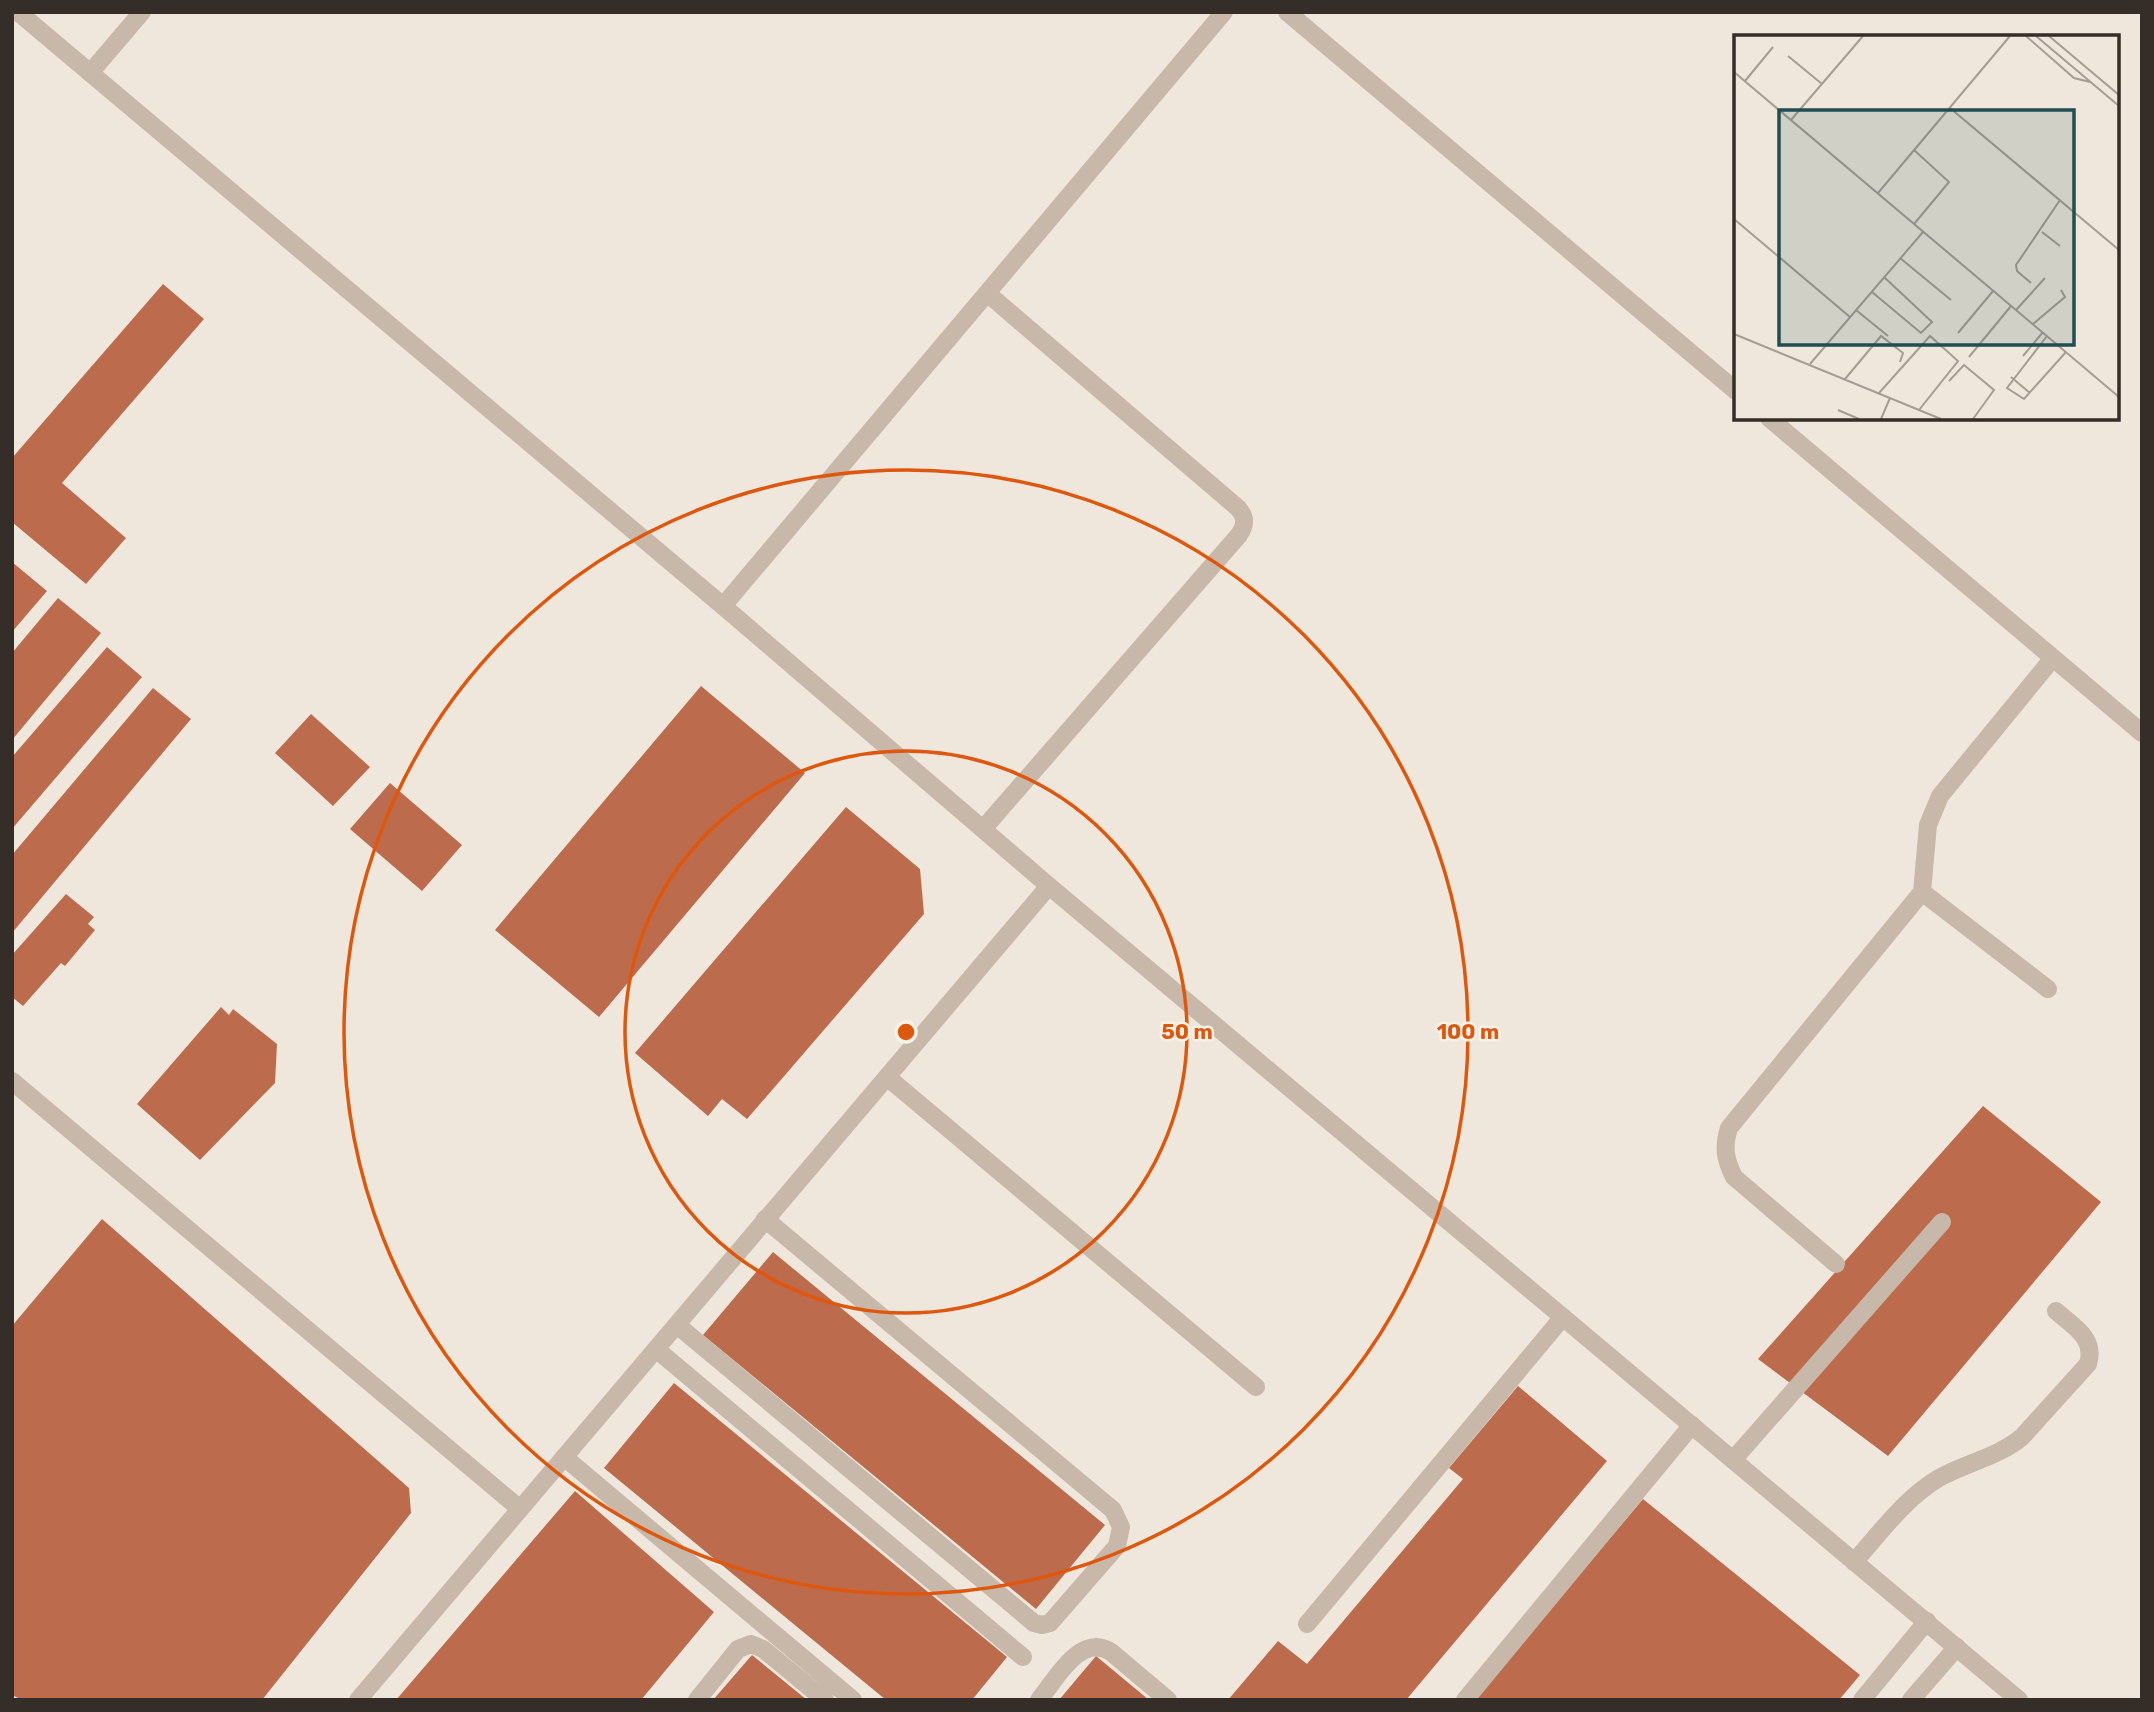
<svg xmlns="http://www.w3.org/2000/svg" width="2154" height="1712" font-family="Rubik,sans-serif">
  <rect width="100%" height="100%" fill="#f0e7dc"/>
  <path fill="#bc6c4d" d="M163,284L204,319L62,483L126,538L86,584L12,522V458Z
    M12,562L47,591L12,632Z
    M58,598L101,633L12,740V653Z
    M107,647L142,677L12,829V757Z
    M701,686L805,773L599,1017L495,930Z
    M153,688L191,719L12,933V855Z
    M311,714L370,767L333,806L275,753Z
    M390,783L462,845L422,891L350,829Z
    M846,807L920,869L924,914L747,1119L722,1099L708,1116L635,1053Z
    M66,894L94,917L88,924L95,930L65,966L61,963L23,1006L12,997V955Z
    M221,1007L229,1015L233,1009L277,1044L275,1083L200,1160L137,1104Z
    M1983,1106L2101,1202L1888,1456L1758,1359Z
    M102,1219L409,1488L411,1513L262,1700H22L12,1695V1326Z
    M773,1252L1105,1525L1036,1609L703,1335Z
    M674,1383L1007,1657L972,1700H886L604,1468Z
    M1518,1386L1607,1461L1406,1700H1228L1278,1641L1307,1664L1463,1479L1449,1468Z
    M575,1491L714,1612L641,1700H396Z
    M1643,1499L1860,1675L1839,1700H1474Z
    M752,1655L807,1700H713Z
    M1096,1656L1149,1700H1059Z"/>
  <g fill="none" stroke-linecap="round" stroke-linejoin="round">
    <path stroke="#c7b8a9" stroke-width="18" d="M1287,12L1736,391
      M90,73L142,12
      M1769,418L2142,733
      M723,606L1224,12
      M983,829L1239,535C1246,525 1246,517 1238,508L987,293
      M1922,892L2048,989
      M887,1077L1256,1387
      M12,1081L520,1509
      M1836,1264L1734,1177C1725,1159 1723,1147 1729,1128L1922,892L1928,825L1940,796L2053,658
      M677,1325L1034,1623L1042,1625L1050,1623L1117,1546L1121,1527L1113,1510L765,1219
      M656,1349L1023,1657
      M564,1457L853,1700
      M1733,1460L1942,1222
      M1854,1562C1880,1533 1905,1498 1939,1478C1966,1463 1998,1457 2022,1437L2088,1364C2096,1338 2074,1327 2056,1311
      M1307,1624L1563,1317
      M697,1700L738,1649L751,1644L763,1649L825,1700
      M1039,1700C1056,1679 1081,1632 1111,1652L1168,1700
      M1465,1700L1692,1425
      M1862,1700L1927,1621
      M1911,1700L1957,1647"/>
    <path stroke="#c7b8a9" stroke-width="18" d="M18,12L723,606L1049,886L2019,1700
      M358,1700L1049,886"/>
  </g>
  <g fill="none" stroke="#df570d" stroke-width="3.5">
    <circle cx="906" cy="1032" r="281"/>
    <circle cx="906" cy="1032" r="562"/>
  </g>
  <g transform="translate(1734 35)">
    <rect width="385" height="385" fill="#f0e7dc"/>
    <path fill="none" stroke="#a59d94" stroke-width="2" d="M292,1L340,43L356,47M302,1L385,71M315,1L385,60M54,21L88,49M0,37L385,362M11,46L39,12M216,73L385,215M57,85L129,1M144,158L276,1M0,184L116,282M180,189L215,147L180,115M308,197L326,211M166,223L217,265M297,248L283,236L282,230L326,165M138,257L187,298L198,287L150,242M122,275L154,301M282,275L311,243M299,289L331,262L327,255M224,298L259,256M0,299L207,384M313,301L273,353L290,364L332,317M289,321L309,297M235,322L277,271M76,329L189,197M277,342L296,358M111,344L147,301L169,318L166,327M215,346L230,330L260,355L239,384M145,358L196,301L224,326L185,375M104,375L125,384M147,384L156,363"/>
    <path fill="#214e53" fill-opacity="0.15" stroke="#214e53" stroke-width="3.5" d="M45,75H340V310H45Z"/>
    <rect width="385" height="385" fill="none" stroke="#352d28" stroke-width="3.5"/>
  </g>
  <circle cx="906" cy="1032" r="10" fill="#df570d" stroke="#f8f1e8" stroke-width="3.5"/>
  <g font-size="21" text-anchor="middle" font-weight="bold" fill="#df570d" stroke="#f8f1e8" stroke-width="5" stroke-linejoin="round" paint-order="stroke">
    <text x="1187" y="1039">50 m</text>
    <text x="1468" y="1039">100 m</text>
  </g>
  <rect width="2154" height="1712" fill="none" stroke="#352d28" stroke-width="28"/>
</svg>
